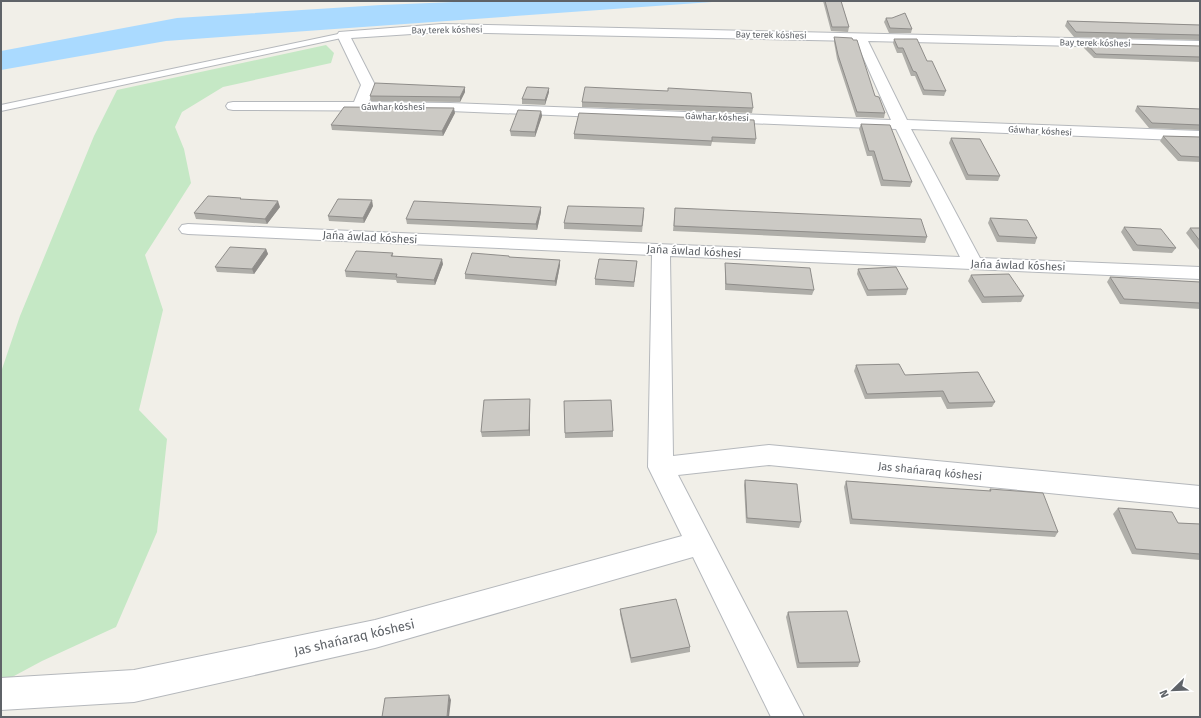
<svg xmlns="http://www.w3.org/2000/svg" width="1201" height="718" font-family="'Fira Sans',sans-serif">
  <rect width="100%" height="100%" fill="#f1efe8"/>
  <path fill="#c5e8c5" d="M326,45L334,53L331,63L223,87L182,112L175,127L184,149L191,183L145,255L163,310L139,410L167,439L157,532L116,627L42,661L1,683V372L20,316L94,136L117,90Z"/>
  <path fill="#aadaff" d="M478,1H726L166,41L1,70V51L177,18L381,5Z"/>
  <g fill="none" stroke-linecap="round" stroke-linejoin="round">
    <defs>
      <path id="lane" d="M343,33H346V37L1,111V105Z"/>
      <path id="street" d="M442,24L1200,41V49L868,41L907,120L1200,131V141L911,129L980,258L1200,267V279L670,256L673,456L769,445L1200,486V508L769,465L678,475L804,717H771L693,557L375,648L134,702L1,710V678L134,670L375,620L682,536L648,467L652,255L188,234L182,233L179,229L182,225L188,224L960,257L896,129L450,111L233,110L228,109L226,106L228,103L233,102H354L361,85L337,35L339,32ZM442,32L856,41L891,120L450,103L369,102L375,85L351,38Z"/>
    </defs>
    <use href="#lane" stroke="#b5b8bc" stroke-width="2"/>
    <use href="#street" stroke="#b5b8bc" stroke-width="2"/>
    <use href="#lane" fill="#fff" fill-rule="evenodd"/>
    <use href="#street" fill="#fff" fill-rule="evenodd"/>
  </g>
  <path fill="#afaea9" d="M823,1H841L849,27L848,32L831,31Z
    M886,18H892L912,29L911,33H889L884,22Z
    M1067,21L1200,25V40L1074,37L1065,26Z
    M834,37L875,96L885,113L884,118L856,117L837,59L834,42Z
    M894,39L927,61L946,91L944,96L923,95L915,76H911L902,53H897L893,43Z
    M1086,43L1200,46V62L1094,58L1084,48Z
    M465,87V92L460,102L371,101L370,96Z
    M549,92L545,105L522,104V99Z
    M582,102L753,108L752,113L582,107Z
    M1137,106L1200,109V130L1149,128L1135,111Z
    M541,111L542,116L535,137L511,136L510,131Z
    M455,113L443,136L332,130L331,125Z
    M579,113L756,139L755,144L712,142L711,146L574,139V134Z
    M861,124L912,182L910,187L881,186L872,156H867L859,129Z
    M1163,136L1200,137V162L1178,161L1160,141Z
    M951,138L1000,176L998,181L966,180L949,143Z
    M241,198V199L280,207L267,224L196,219L194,213Z
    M373,206L364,223L329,221L328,216Z
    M675,208L927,237L925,243L673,231Z
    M541,212L537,230L407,224L406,219Z
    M644,214L642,232L564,229V223Z
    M990,218L1037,238L1035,244L997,242L988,223Z
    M1124,227L1176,248L1172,253L1133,251L1121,232Z
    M1190,228H1200V251L1186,233Z
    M266,249L268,254L254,274L217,272L215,267Z
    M393,253V256L443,264L435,285L397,283L396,280L346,277L345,271Z
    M509,257L560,265L556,286L465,279V274Z
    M637,261L634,287L595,285V279Z
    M725,263L814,290L812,295L725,290Z
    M858,269L908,289L906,295L867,296L857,274Z
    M971,275L1024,296L1021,302L982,303L968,281Z
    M1110,277L1200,282V309L1120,304L1107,282Z
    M856,365L905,375L995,402L992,407L947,409L941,397L865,399L854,371Z
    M564,401L613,431V437L565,438Z
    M530,404V436L482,437L481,432Z
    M745,480L801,522L799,528L746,523L744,485Z
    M846,481L929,487L989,491L990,489L1058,532L1055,537L850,524L844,487Z
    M1118,508L1178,523L1200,524V560L1132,554L1113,514Z
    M620,609L690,647V652L631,663L620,614Z
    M788,612L860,662L858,667L797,668L786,617Z"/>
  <path fill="#8f8d8a" d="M465,87V92L460,102V97Z
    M549,88V92L545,105V100Z
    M454,108L455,113L443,136L442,131Z
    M541,111L542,116L535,137V132Z
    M372,200L373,206L364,223L363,218Z
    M278,201L280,207L267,224L265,219Z
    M541,207V212L537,230L536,224Z
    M266,249L268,254L254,274L252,269Z
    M442,259L443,264L435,285L434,280Z
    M560,260V265L556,286L555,281Z
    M530,399V436L529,430Z
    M449,695L451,700L449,717H447Z"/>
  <path fill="#cccac5" stroke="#8f8d8a" d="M825,1H841L849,27H832Z
    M905,13L912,29L890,28L886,18H892Z
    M1067,21L1200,25V35L1076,32Z
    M834,37L852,38L853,40H857L875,96L879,97L885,113L857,112L838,55Z
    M894,39H917L927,61H932L946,91L924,90L916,72L913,71L903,48H898Z
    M1086,43L1200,46V57L1096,54Z
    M375,83L465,87L460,97L370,96Z
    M527,87L549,88L545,100L522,99Z
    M585,87L668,91V88L751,93L753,108L582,102Z
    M1137,106L1200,109V125L1152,123Z
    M344,107L454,108L442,131L331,125Z
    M518,110L541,111L535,132L510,131Z
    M579,113L754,120L756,139L712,137V141L574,134Z
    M861,124L890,125L912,182L883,180L874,151H869Z
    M1163,136L1200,137V157L1181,156Z
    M951,138L980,139L1000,176L968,175Z
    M208,196L241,198L240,199L278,201L265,219L194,213Z
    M338,199L372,200L363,218L328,216Z
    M414,201L541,207L536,224L406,219Z
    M568,206L644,208L642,226L564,223Z
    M675,208L921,219L927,237L674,226Z
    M990,218L1027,220L1037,238L999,236Z
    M1124,227L1161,229L1176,248L1137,245Z
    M1190,228H1200V241Z
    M230,247L266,249L252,269L215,267Z
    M356,251L393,253L391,256L442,259L434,280L396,277L397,274L345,271Z
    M472,253L509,256V257L560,260L555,281L465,274Z
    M599,259L637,261L634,282L595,279Z
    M725,263L810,268L814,290L726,284Z
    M896,267L908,289L868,290L858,269Z
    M1009,274L1024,296L984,297L971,275Z
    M1110,277L1200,282V303L1124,299Z
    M899,364L905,375L978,372L995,402L949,403L943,391L867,394L856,365Z
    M530,399L529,430L481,432L484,400Z
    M611,400L613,431L565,433L564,401Z
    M745,480L797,484L801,522L747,518Z
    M846,481L929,487L991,491L990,489L1043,493L1058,532L852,519Z
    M1118,508L1172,512L1178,523L1200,524V554L1136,549Z
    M676,599L690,647L631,658L620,609Z
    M847,611L860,662L799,663L788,612Z
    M449,695L447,717H382L385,698Z"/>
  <g text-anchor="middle" stroke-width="3.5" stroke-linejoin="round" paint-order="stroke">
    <g font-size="9" fill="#5f6368" stroke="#fff">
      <text transform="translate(447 30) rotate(-1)" y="3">Bay terek kóshesi</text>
      <text transform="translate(771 35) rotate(1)" y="3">Bay terek kóshesi</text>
      <text transform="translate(1095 43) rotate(1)" y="3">Bay terek kóshesi</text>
      <text x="393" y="110">Gáwhar kóshesi</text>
      <text transform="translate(717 117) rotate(2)" y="3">Gáwhar kóshesi</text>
      <text transform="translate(1040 131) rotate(3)" y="3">Gáwhar kóshesi</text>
    </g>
    <g font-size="11" fill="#5f6368" stroke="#fff">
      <text transform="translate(370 237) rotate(3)" y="4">Jańa áwlad kóshesi</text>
      <text transform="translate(694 251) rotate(3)" y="4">Jańa áwlad kóshesi</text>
      <text transform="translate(1018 265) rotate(2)" y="4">Jańa áwlad kóshesi</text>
      <text transform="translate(930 471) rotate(6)" y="4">Jas shańaraq kóshesi</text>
    </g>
    <g font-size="13" fill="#5f6368" stroke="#fff">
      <text transform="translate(354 637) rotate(-13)" y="5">Jas shańaraq kóshesi</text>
    </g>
  </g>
  <rect width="1201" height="718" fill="none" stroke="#5f6368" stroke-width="4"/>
  <g transform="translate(1173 690) rotate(247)" stroke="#ffffff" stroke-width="3" paint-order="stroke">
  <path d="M0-3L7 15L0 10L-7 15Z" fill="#5f6368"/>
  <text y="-6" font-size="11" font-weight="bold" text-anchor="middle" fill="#5f6368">N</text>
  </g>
</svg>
